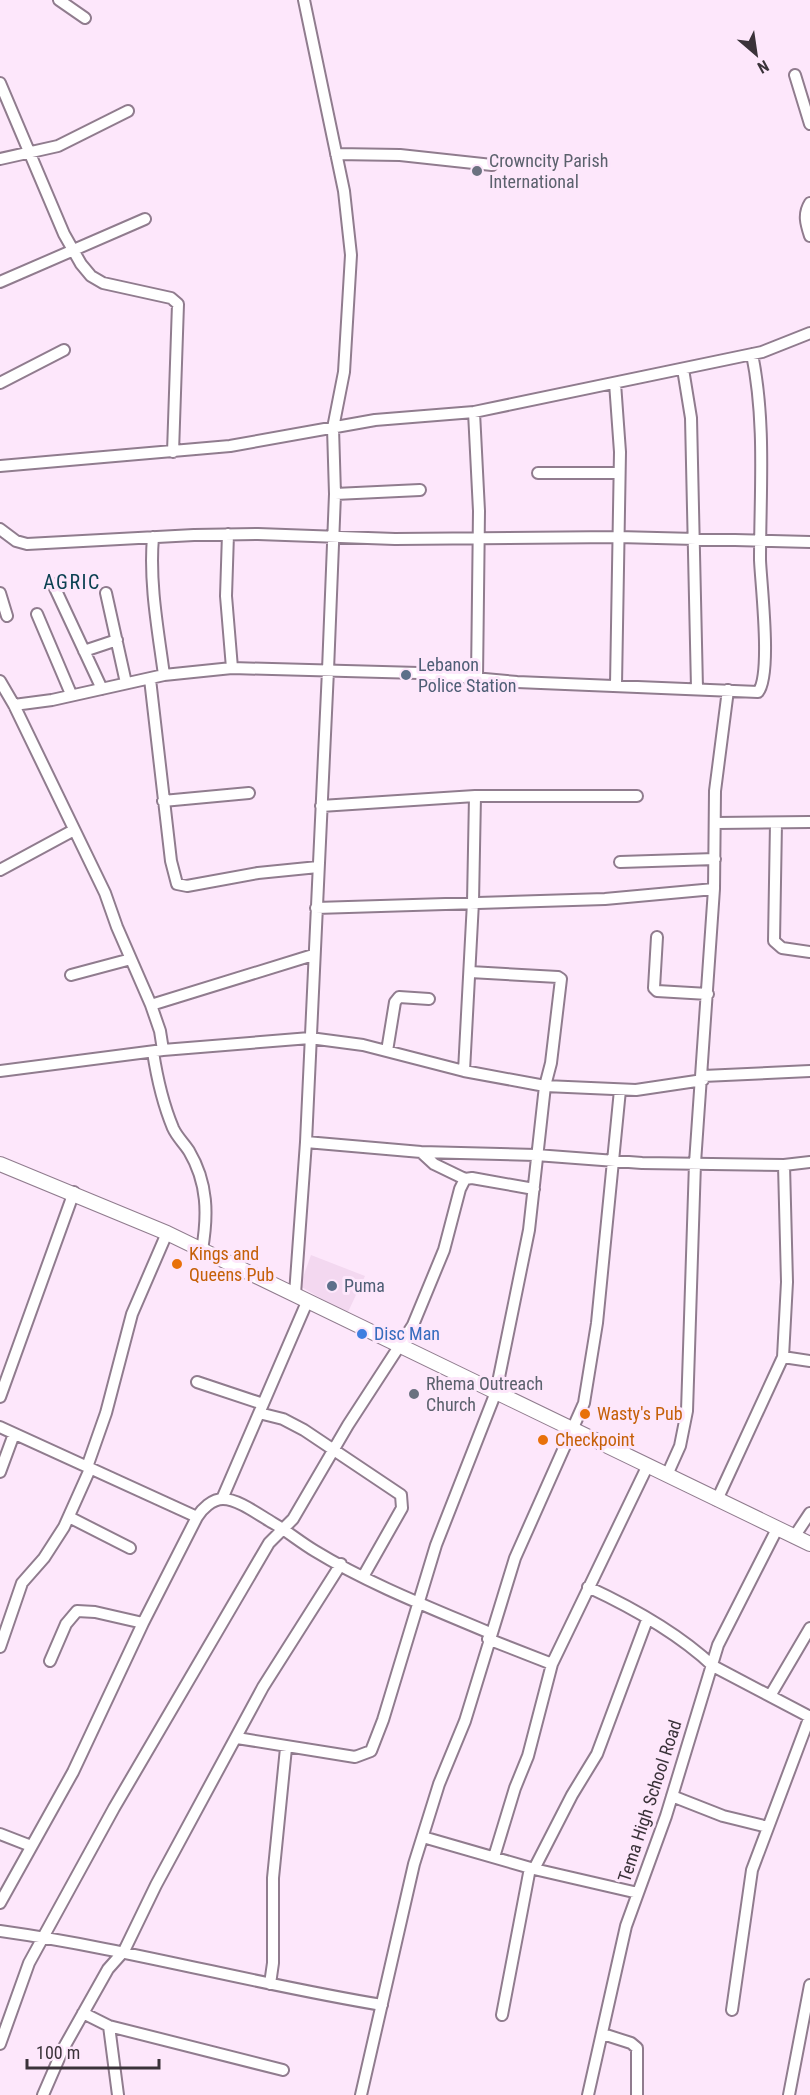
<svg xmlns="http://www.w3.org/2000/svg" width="810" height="2095" font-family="'Roboto Condensed',sans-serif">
  <rect width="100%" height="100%" fill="#fde7fb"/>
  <path fill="#f3d8f0" d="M311,1255L365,1276L347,1314L300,1286Z"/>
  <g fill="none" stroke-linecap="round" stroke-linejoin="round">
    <defs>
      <path id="minor" d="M59,0L85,18
        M795,75L810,124
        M0,83L64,234L81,264L91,276L103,283L171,298L178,304L173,452
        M336,154L400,155L492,165
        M0,159L58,146L128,111
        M810,203C803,214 806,224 810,236
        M0,282L145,219
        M683,369L691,418L697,688
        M0,383L64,350
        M615,383L620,452L616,685
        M474,412L479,511L477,678
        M0,466L230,446L375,420L474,412L762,352L810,333
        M538,473H618
        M335,494L420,490
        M0,529L16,541L27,544L194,535L258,534L395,539L618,537L810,542
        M228,534L226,596L232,668
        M153,537C149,583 158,630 164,675
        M53,584L102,689
        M0,593L7,616
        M106,593L126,683
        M37,614L71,694
        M84,651L117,640
        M150,679L171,861L177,884L187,886L258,873L318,867
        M0,681L14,705L105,893L117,927L151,1005L160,1031L163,1050
        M14,705L52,700L164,675L232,668L419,673L517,682L758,692C772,675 761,585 760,560C760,492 766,422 752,354
        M163,801L249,793
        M321,806L475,796H637
        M716,823L810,822
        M776,823L774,941L782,948L810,952
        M620,862L715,859
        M0,870L74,830
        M316,908L605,899L714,889
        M657,937L654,988L657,991L708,994
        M470,972L558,977L561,979L551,1063L545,1086L636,1090L703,1080
        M71,975L131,959
        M151,1005L313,955
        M387,1051L395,1002L399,997L429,999
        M153,1052C157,1078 163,1104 173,1128C177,1137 184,1143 189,1151C208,1183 208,1215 202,1250
        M0,1071L163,1050L310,1038L363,1045L464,1071L545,1086L529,1230L496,1392L436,1545L383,1720L371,1751L355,1757L237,1738
        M464,1071L473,902L475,796
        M703,1076L810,1071
        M306,1142L421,1152L536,1155L642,1163L784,1165L810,1162
        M421,1152L434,1164L465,1179
        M295,1294L306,1142L328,670L335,494L333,428L344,372L351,255L344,191L304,0
        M783,1357L810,1361
        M197,1382L263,1404
        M0,1397L74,1192
        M259,1413L283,1419L304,1430L401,1495L402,1508L364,1575
        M0,1427L197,1517
        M87,1467L106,1413L132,1314L167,1233
        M0,1472L14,1434
        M667,1475L680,1446L687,1411L695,1163L714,889L715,791L728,690
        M222,1499L307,1302
        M717,1500L783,1357L787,1282L784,1165
        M69,1517L130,1548
        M794,1537L810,1513
        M588,1587C631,1607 678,1633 713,1666L810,1717
        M488,1639L552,1664
        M0,1647L22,1583L44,1558L64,1527L90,1469
        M50,1661L66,1624L77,1611L95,1612L143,1623
        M770,1696L810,1628
        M672,1796L723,1816L768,1827
        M0,1834L31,1846
        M423,1837L534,1869L638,1893
        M494,1857L515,1788L528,1756L552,1664L648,1465
        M534,1869L572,1795L597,1754L647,1620
        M0,1903L73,1772L143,1623L197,1517C202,1509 212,1499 223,1499C238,1499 259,1515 273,1523C287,1531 300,1542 315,1551C369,1584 431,1608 490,1633
        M0,1931C129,1949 254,1984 382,2005
        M270,1984L273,1963V1878L286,1748
        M732,2010L752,1870L810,1716
        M83,2013L109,2026L283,2070
        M502,2015L530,1868
        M109,2026L118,2095
        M603,2034L631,2043L637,2048V2095
        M0,2044L29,1963L114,1808L269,1543L293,1519L348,1425L413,1325L444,1250L460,1189L465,1179L472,1178L534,1189
        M43,2095L63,2049L108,1969L124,1951L156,1885L263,1687L341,1564
        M361,2095L414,1864L439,1784L465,1721L515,1558L584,1403L597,1323L620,1090
        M588,2095L626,1926L666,1816L718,1645L777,1529
        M789,2095L810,1985"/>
      <path id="major" d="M0,1164L167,1233L810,1544"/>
    </defs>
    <use href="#minor" stroke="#907c8e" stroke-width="14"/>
    <use href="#major" stroke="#907c8e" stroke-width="16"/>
    <use href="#minor" stroke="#fff" stroke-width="10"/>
    <use href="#major" stroke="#fff" stroke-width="14"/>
  </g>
  <g fill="#6b7280" stroke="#fde7fb" stroke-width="2">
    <circle cx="477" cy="171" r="6"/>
    <circle cx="414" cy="1394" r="6"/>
  </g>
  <g fill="#5c6f8a" stroke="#fde7fb" stroke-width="2">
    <circle cx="406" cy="675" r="6"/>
    <circle cx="332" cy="1286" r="6"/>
  </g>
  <g fill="#e8710a" stroke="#fde7fb" stroke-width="2">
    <circle cx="177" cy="1264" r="6"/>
    <circle cx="585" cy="1414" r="6"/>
    <circle cx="543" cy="1440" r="6"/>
  </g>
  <circle fill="#3f7fe0" stroke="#fde7fb" stroke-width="2" cx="362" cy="1334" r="6"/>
  <g text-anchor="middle" stroke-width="6" stroke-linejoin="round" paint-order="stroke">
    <g font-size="18" fill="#5b616d" stroke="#fde7fb" text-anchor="start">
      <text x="489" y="167">Crowncity Parish<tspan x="489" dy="21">International</tspan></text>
      <text x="426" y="1390">Rhema Outreach<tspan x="426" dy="21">Church</tspan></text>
    </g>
    <g font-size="18" fill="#4e5e75" stroke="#fde7fb" text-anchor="start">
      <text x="418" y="671">Lebanon<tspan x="418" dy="21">Police Station</tspan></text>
      <text x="344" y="1292">Puma</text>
    </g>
    <g font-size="18" fill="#c56008" stroke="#fde7fb" text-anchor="start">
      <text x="189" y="1260">Kings and<tspan x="189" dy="21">Queens Pub</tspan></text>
      <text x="597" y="1420">Wasty's Pub</text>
      <text x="555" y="1446">Checkpoint</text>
    </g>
    <g font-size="18" fill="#366cbe" stroke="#fde7fb" text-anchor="start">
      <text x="374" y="1340">Disc Man</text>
    </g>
    <g font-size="18" fill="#3a3239" stroke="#fde7fb">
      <text transform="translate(650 1801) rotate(-72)" y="6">Tema High School Road</text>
    </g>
    <g font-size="20" letter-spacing="1.5" fill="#0c4152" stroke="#fde7fb">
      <text x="72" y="589">AGRIC</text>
    </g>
  </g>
  <g transform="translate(756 54) rotate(151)" stroke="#fde7fb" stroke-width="4.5" paint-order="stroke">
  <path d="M0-4.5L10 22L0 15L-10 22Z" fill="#3a3239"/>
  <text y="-9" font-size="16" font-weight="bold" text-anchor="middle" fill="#3a3239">N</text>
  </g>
  <path d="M27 2059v9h132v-9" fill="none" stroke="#3a3239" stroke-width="3"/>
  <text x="36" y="2059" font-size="18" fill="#3a3239" stroke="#fde7fb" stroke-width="4.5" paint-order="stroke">100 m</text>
</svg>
